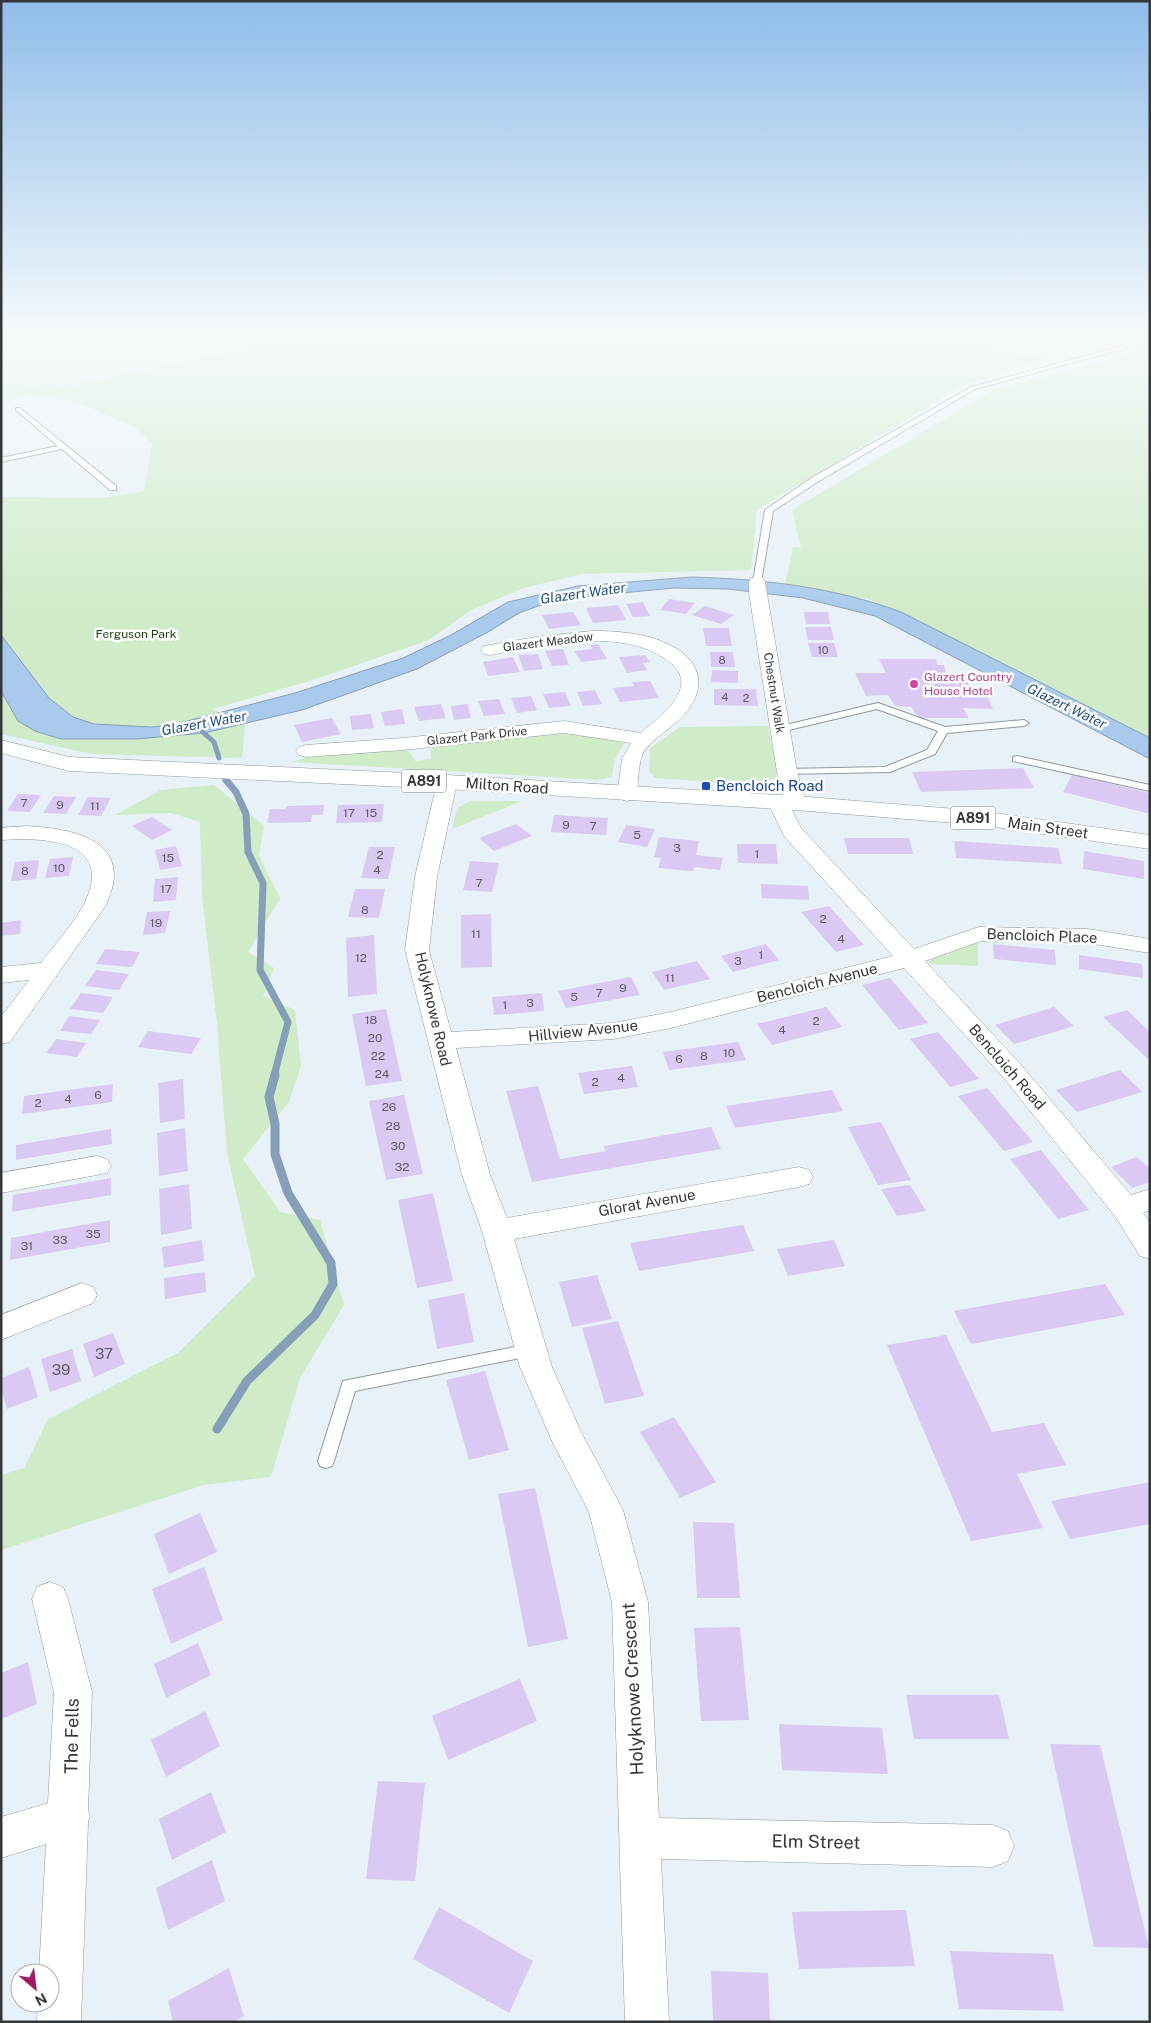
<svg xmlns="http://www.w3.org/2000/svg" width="1151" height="2023" font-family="'Public Sans',sans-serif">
  <rect width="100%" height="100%" fill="#e8f1f7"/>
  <path fill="#d0ebc8" d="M316,334H924L1047,359L962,386L757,510L751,570L582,574L524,588L471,610L429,640L313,680L213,709L220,712L172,725L120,727L94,724L73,717L49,698L1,635V497L103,498L144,491L152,444L134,427L93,409L60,397L28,395L1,400V383L65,387Z
    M1150,340V738L901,612L867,599L785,584L793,547L801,548L792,510L993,390L1131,354Z
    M1,691L18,721L170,736L245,724L242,758L92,754L1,734Z
    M768,726L776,767V778L744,787L715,782L655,778L649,771L650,748L680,727Z
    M562,733L626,740L615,759L612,776L599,780L291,762L315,755L403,748L410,752L415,761L431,759L430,751L434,745Z
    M214,785L264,826L259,856L280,898L248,952L274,968L263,996L295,1010L301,1066L289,1102L243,1159L280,1212L320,1220L344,1305L300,1378L271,1477L204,1485L1,1550V1475L24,1468L48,1419L178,1353L255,1276L227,1153L217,1024L202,896L200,822L171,813L115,815L161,790Z
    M470,801H522L452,829L457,808Z
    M978,938V966L929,964L934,953Z"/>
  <path fill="#a9caed" stroke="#869eb7" d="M692,577C763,579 834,587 901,612L1150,738V759L875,616L803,598L728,589L674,588L590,596L538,606L519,613L488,632L417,669L302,710L204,733L136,739H61L35,731L18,721L1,691V635L49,698L73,717L94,724L151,727L172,725L295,693L403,658L451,635L508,602L578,586Z"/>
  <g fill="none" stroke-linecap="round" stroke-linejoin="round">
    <path stroke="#869eb7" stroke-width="5" d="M196,726L214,742L219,758"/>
    <path stroke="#869eb7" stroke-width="7" d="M226,780L236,792L246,814L248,852L263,883L260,970L288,1022L274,1076"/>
    <path stroke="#869eb7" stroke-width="9" d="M217,1429L247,1381L315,1315L333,1284L331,1263L288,1193L275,1154V1124L269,1097L275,1075"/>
  </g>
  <path fill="#dac9f3" d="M669,599L695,603L686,614L660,610Z
    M643,602L650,616L633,617L626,604Z
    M618,605L626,620L593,623L586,608Z
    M705,606L734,615L721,624L692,615Z
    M573,612L581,625L549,629L542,615Z
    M804,612H828L830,624H806Z
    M805,627H831L834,640H808Z
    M703,628H729L732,646H706Z
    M808,643H834L838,657H812Z
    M598,644L607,659L581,662L574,651L592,649L590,645Z
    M563,649L569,665L552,666L545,651Z
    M710,652H733L735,667H711Z
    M538,654L543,669L524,671L518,655Z
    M645,655L650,662L643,663L647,670L627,673L619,657Z
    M513,657L520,672L488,676L483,662Z
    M879,659H936L937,665H944L947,676L966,675L971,692H986L993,709L963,708L969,718H919L911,707L895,706L888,695L866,696L855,673H886Z
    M712,670L738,671V683L711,682Z
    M650,681L659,698L620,702L613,688L634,686L632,682Z
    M714,689H756L758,706L714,705Z
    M595,690L602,704L583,706L577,692Z
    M565,692L571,706L549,708L543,694Z
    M531,696L537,710L517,713L511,698Z
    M499,699L505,714L484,716L478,701Z
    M441,704L446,718L419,721L414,707Z
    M468,704L471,718L454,720L451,706Z
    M402,709L405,724L385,726L381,712Z
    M371,714L374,728L352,730L350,716Z
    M332,718L341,734L302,742L294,725Z
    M1023,768L1034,788L921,792L912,772Z
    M1072,775L1150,793V814L1063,792Z
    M18,794L41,795L30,812L7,811Z
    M54,796L76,797L66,814L43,813Z
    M88,797L111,798L101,816L78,815Z
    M384,804L382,822L336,823L338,805Z
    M324,805L323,815H312L311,822L267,823L270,809H286L287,806Z
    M554,815L608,818L606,835L551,832Z
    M152,817L172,830L152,840L132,826Z
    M516,824L532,836L494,851L479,838Z
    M626,825L655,829L647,847L618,842Z
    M659,837L699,841L696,855L723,858L720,870L694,867L693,871L658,868L661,858L654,857Z
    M844,838H909L913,854H848Z
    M954,841L1058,848L1062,864L956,858Z
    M737,844H776L778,864L738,863Z
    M176,846L182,866L160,870L155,850Z
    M369,847H395L388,879L361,878Z
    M1084,851L1144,861V879L1083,869Z
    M73,857L69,876L45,878L50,859Z
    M39,860L36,879L11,881L15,862Z
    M470,861L499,863L492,892L463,890Z
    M178,877L176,900L153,902L155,879Z
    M761,884L808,886L809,900L762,898Z
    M355,889H385L379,918L348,917Z
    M829,906L846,925L864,945L836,952L801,912Z
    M170,911L165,933L143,935L147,912Z
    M491,914L492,967L461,968V915Z
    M21,920L20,934L1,936V923Z
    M374,935L377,994L348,997L346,938Z
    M766,944L779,960L733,972L721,956Z
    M993,944L1055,950L1056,965L994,959Z
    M105,949L140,952L132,967L96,964Z
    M1079,955L1142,964L1143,978L1079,969Z
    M697,961L710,979L664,990L652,972Z
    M96,970L129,974L119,990L85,986Z
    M631,977L640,995L566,1008L558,991Z
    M890,978L928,1023L899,1030L862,985Z
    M81,993L113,997L103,1013L70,1009Z
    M542,993L544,1011L494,1015L492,997Z
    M826,1007L842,1027L772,1045L757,1024Z
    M1054,1007L1074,1026L1014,1044L995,1025Z
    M386,1009L402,1081L366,1086L352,1014Z
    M1127,1010L1150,1032V1061L1103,1017Z
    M69,1016L100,1020L91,1034L60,1031Z
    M148,1031L201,1038L191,1054L138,1047Z
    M938,1032L979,1079L950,1087L910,1039Z
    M56,1039L86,1043L77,1057L46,1053Z
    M738,1042L746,1060L669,1070L663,1052Z
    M632,1066L638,1087L584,1094L578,1073Z
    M1120,1070L1142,1092L1077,1112L1056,1090Z
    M183,1079L185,1119L160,1123L158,1083Z
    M113,1084L112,1102L22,1114L24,1096Z
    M538,1086L560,1159L606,1151L604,1146L711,1127L721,1149L532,1182L506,1091Z
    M987,1088L1033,1142L1004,1151L958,1096Z
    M832,1090L843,1111L735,1128L726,1106Z
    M404,1095L423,1174L386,1180L369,1101Z
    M881,1122L911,1180L878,1185L848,1127Z
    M185,1128L188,1171L159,1176L157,1133Z
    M111,1129L112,1144L16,1160V1145Z
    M1041,1150L1089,1210L1058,1219L1010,1159Z
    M1137,1157L1150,1169V1182L1132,1188L1111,1167Z
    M111,1178V1195L12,1212L13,1195Z
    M189,1184L192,1229L161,1235L159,1189Z
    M910,1185L926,1211L897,1216L881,1189Z
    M433,1193L453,1281L417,1288L398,1200Z
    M110,1220V1242L10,1260L11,1238Z
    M743,1225L754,1251L639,1271L630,1243Z
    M202,1240L204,1261L164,1268L162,1247Z
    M834,1240L845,1266L788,1276L777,1249Z
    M205,1272L206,1292L165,1299L164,1278Z
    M597,1275L612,1319L572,1327L559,1282Z
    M1105,1284L1125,1315L971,1344L954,1311Z
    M464,1293L474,1342L437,1349L428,1300Z
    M618,1321L644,1396L605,1404L582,1328Z
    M113,1333L125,1364L94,1377L83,1344Z
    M946,1335L992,1432L1044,1423L1066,1465L1017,1474L1043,1528L971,1541L887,1345Z
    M72,1349L81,1381L50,1392L41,1359Z
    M29,1367L38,1397L7,1409L1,1388V1378Z
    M485,1371L509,1450L469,1460L446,1380Z
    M674,1417L716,1482L680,1498L640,1432Z
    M1150,1482V1524L1070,1539L1051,1501Z
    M535,1488L568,1639L528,1647L498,1494Z
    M200,1513L217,1552L169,1574L154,1534Z
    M693,1522L734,1523L740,1598H697Z
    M204,1567L223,1620L171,1644L152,1589Z
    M740,1627L749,1720L701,1721L694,1628Z
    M198,1643L211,1675L166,1698L154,1664Z
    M28,1662L37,1704L1,1719V1673Z
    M520,1679L537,1721L448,1760L432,1716Z
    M906,1695H999L1009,1739H914Z
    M205,1711L220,1746L166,1777L151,1740Z
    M779,1724L882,1728L888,1774L782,1770Z
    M1050,1744L1100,1745L1149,1948L1094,1947Z
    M378,1781L425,1783L415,1881L366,1879Z
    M211,1792L226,1832L172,1860L159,1819Z
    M212,1860L225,1901L168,1930L156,1888Z
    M439,1907L533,1961L509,2013L413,1959Z
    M906,1910L915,1966L799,1969L792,1912Z
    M950,1951L1053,1954L1064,2011L959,2009Z
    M229,1968L244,2016L233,2022H173L168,2001Z
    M711,1971L768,1973L770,2022H713Z"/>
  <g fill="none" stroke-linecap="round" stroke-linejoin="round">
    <defs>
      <path id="service" d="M1142,334H1149L1123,349L975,389L819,481L773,511L761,582L757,584L753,582L765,510L813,477L971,387L1119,347Z
        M16,408H20L116,486V490H110L62,449L1,462V458L58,446L16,410Z
        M878,703L945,727L1024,720L1029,723L1024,726L947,733L935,754L890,772L783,774L782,772L787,769L885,767L927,750L938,731L877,709L780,732L775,729L777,727Z
        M1017,756L1150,785V791L1013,761V757Z
        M530,1344L536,1345L538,1350L536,1355L530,1356L355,1391L334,1461L332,1466L326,1468L320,1466L318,1461L343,1381Z"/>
      <path id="minor" d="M757,577L763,578L765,582L797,772L806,803L803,807L791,808L801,828L914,949L979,927L1088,929L1150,939V953L1088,943L981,941L925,961L1021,1065L1131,1195L1150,1189V1210L1143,1213L1150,1223V1259L1140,1256L1115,1216L1003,1077L904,968L671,1028L613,1039L456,1048L490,1175L507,1218L799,1167L809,1170L813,1177L809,1184L799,1187L514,1239L552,1367L582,1434L623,1510L648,1602L659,1818L993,1825L1008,1831L1014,1846L1008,1861L993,1867L661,1859L669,2022H625L612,1602L589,1512L552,1441L520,1367L482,1231L462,1175L405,950L415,877L437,782L440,778L447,776L454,778L457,782L437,877L429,950L451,1032L613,1023L671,1012L893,956L784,836L768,803L771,799L784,798L777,772L749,593V582L751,578Z
        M592,631C611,631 630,632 649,637C689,648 716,676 685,714C674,727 651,739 643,753C638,765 638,782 637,795L634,799L627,801L620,799L617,795L622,759L631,743L564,733L403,750L306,757L299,755L296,751L299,747L306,745L403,738L564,721L641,733C658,718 700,689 672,664C627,625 543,645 490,655L484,654L481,650L484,646L536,637Z
        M27,826C57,828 114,833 114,875C114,885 110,895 106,905L10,1042L1,1044V1017L29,980L1,983V967L41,963C55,944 73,925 84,904C116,840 45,837 1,840V828Z
        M97,1156L107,1159L111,1166L107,1173L1,1193V1173Z
        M82,1283L93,1287L97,1295L93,1303L1,1340V1315Z
        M50,1582L63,1587L68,1599L92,1692L88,1811L90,1816L88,1822L81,2022H37L38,2003H50V1973H39L46,1844L1,1858V1817L48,1803L54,1692L32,1599L37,1587Z"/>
      <path id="primary" d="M1,740L69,757L447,775L796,796L980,811L1150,835V849L980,825L796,810L447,789L69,771L1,753Z"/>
    </defs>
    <use href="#service" stroke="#90989e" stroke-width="2"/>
    <use href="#minor" stroke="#90989e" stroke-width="1"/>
    <use href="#primary" stroke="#90989e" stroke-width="1"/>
    <use href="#service" fill="#fff" fill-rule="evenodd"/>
    <use href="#minor" fill="#fff" fill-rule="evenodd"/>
    <use href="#primary" fill="#fff" fill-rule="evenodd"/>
  </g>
  <linearGradient id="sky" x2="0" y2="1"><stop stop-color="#8fbdea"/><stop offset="0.54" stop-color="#f5f9fb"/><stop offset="1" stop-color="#f5f9fb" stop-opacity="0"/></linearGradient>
  <rect width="1151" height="617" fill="url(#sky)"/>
  <circle fill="#d1479c" stroke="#fff" stroke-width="2" cx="914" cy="684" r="5"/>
  <rect fill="#1a4fb4" stroke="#fff" stroke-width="2" x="701" y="781" width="10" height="10" rx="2.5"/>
  <g text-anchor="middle" stroke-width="5" stroke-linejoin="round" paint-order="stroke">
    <g font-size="11" fill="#5d5c68">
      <text x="823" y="654">10</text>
      <text x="722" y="664">8</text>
      <text x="725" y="701">4</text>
      <text x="746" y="702">2</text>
    </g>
    <g font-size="12" fill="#193f0a" stroke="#fff">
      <text x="136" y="638">Ferguson Park</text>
    </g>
    <g font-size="12" fill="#333739" stroke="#fff">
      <text transform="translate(548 642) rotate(-7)" y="4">Glazert Meadow</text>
      <text transform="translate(774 693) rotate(81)" y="4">Chestnut Walk</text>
      <text transform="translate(477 736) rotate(-6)" y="4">Glazert Park Drive</text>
    </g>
    <g font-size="12" fill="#b23c85" stroke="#fff" text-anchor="start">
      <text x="924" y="681">Glazert Country<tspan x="924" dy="14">House Hotel</tspan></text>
    </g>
    <g font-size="12" fill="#5d5c68">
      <text x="24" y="807">7</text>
      <text x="60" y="809">9</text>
      <text x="95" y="810">11</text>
      <text x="349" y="817">17</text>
      <text x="371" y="817">15</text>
      <text x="566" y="829">9</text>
      <text x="593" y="830">7</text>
      <text x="637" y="839">5</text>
      <text x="677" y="852">3</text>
      <text x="757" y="858">1</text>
      <text x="380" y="859">2</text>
      <text x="168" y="862">15</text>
      <text x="59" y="872">10</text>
      <text x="377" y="874">4</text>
      <text x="25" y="875">8</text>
      <text x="479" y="887">7</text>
      <text x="166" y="893">17</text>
      <text x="365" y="914">8</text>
      <text x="823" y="923">2</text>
      <text x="156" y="927">19</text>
      <text x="476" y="938">11</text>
      <text x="841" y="943">4</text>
      <text x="761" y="959">1</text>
      <text x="361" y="962">12</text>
      <text x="738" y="965">3</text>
      <text x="670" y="982">11</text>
      <text x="623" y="992">9</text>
      <text x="599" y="997">7</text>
      <text x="574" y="1001">5</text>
      <text x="530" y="1007">3</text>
      <text x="505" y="1009">1</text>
      <text x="371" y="1024">18</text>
      <text x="816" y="1025">2</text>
      <text x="782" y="1034">4</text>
      <text x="375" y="1042">20</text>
      <text x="729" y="1057">10</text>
      <text x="378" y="1060">22</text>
      <text x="704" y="1060">8</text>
      <text x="679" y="1063">6</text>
      <text x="382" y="1078">24</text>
      <text x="621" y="1082">4</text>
      <text x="595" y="1086">2</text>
      <text x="98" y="1099">6</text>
      <text x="68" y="1103">4</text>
      <text x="38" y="1107">2</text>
      <text x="389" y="1111">26</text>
      <text x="393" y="1130">28</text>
      <text x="398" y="1150">30</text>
      <text x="402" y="1171">32</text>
      <text x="93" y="1238">35</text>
      <text x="60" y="1244">33</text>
      <text x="27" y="1250">31</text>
    </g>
    <g font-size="14" font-style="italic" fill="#21507d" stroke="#fff">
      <text transform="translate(583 593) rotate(-8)" y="5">Glazert Water</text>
      <text transform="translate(1067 706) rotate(26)" y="5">Glazert Water</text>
      <text transform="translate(204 723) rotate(-10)" y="5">Glazert Water</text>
    </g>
    <g fill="#fff" stroke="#707374" stroke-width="1">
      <rect x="401.5" y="769.5" width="45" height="23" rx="4"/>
      <rect x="950.5" y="806.5" width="45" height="23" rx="4"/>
    </g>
    <g font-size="14" font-weight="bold" fill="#333739">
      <text x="424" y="786">A891</text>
      <text x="973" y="823">A891</text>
    </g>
    <g font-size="15" fill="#333739" stroke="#fff">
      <text transform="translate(507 786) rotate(4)" y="5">Milton Road</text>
      <text transform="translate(1048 828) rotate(8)" y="5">Main Street</text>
      <text transform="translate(1042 936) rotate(2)" y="5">Bencloich Place</text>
      <text transform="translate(817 983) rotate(-14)" y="5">Bencloich Avenue</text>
      <text transform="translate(433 1009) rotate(77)" y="5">Holyknowe Road</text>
      <text transform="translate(583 1031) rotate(-6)" y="5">Hillview Avenue</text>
      <text transform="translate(1007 1067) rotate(49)" y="5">Bencloich Road</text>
      <text transform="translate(647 1203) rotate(-10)" y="5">Glorat Avenue</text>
    </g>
    <g font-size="15" fill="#164399" stroke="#fff" text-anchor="start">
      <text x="716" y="791">Bencloich Road</text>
    </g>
    <g font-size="15" fill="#5d5c68">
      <text x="104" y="1359">37</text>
      <text x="61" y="1375">39</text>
    </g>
    <g font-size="18" fill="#333739" stroke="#fff">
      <text transform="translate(633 1689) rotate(-93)" y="6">Holyknowe Crescent</text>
      <text transform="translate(72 1736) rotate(-89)" y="6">The Fells</text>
      <text transform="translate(816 1842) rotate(1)" y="6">Elm Street</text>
    </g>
  </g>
  <rect width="1151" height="2023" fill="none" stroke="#333739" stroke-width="5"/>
  <g transform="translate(35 1988) rotate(152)"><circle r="24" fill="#ffffff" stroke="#adafb0"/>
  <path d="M0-4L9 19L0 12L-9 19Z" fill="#a11863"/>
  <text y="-8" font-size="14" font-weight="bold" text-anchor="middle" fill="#333739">N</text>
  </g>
</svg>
